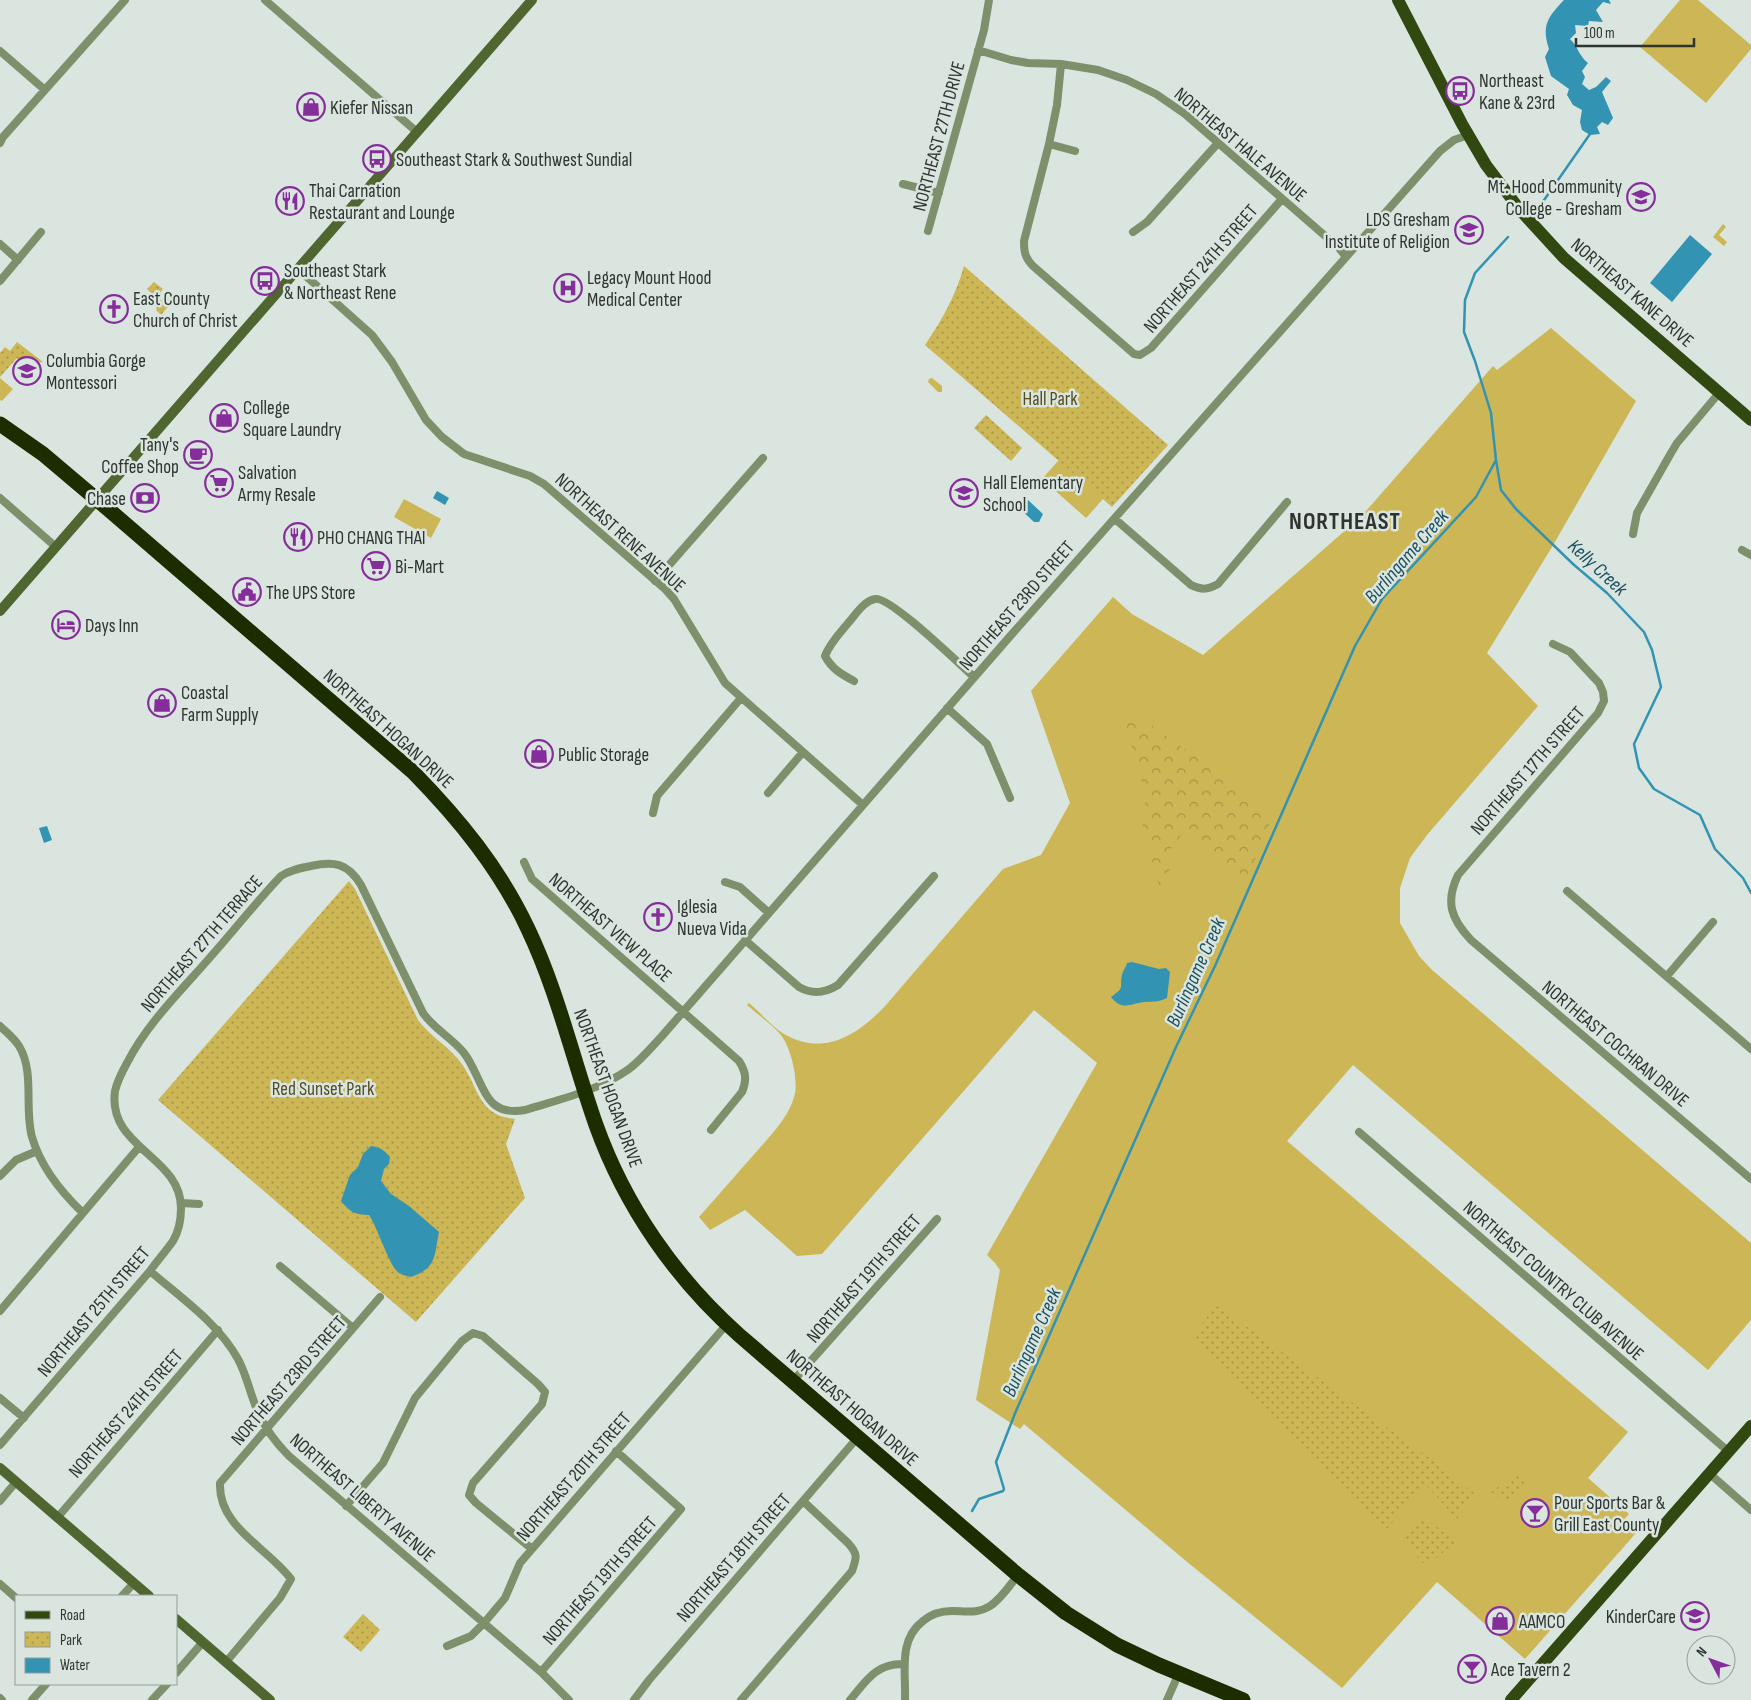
<svg xmlns="http://www.w3.org/2000/svg" width="1751" height="1700" font-family="'Sofia Sans Condensed',sans-serif">
  <defs>
    <pattern id="forest-crowns" width="20" height="18" patternUnits="userSpaceOnUse" patternTransform="scale(1.25)"><rect width="20" height="18" fill="#ccb655"/><path d="M2 6a3 3 0 1 1 6 0M12 15a3 3 0 1 1 6 0" fill="none" stroke="#a69547"/></pattern>
    <pattern id="wetland-marsh" width="20" height="14" patternUnits="userSpaceOnUse" patternTransform="scale(1.25)"><rect width="20" height="14" fill="#ccb655"/><path d="M1 5h8M5 5V1M11 12h8M15 12V8" fill="none" stroke="#a69547"/></pattern>
    <pattern id="park-dots" width="8" height="8" patternUnits="userSpaceOnUse" patternTransform="scale(1.25)"><rect width="8" height="8" fill="#ccb655"/><path d="M2 2h.1M6 6h.1" fill="none" stroke="#a69547" stroke-width="1.8" stroke-linecap="round"/></pattern>
  </defs>
  <rect width="100%" height="100%" fill="#d9e5de"/>
  <path fill="#ccb655" d="M1680,0H1698L1751,45V49L1706,103L1640,47Z
    M1723,224L1726,227L1719,235L1727,242L1724,246L1713,237Z
    M1551,328L1636,401L1552,547L1487,653L1538,706L1427,835L1410,858L1400,888V923L1419,956L1431,969L1751,1243V1320L1708,1370L1353,1065L1287,1141L1628,1432L1588,1478L1629,1514L1623,1521L1636,1533L1525,1659L1437,1582L1342,1688L1186,1561L1024,1424L1020,1429L976,1400L1000,1270L995,1263L987,1255L1097,1063L1034,1010L822,1254L797,1256L745,1210L710,1230L699,1217C716,1198 733,1178 750,1159C766,1140 789,1119 795,1094C798,1078 791,1048 781,1035C772,1024 758,1015 747,1005L749,1003C760,1012 771,1026 784,1034C824,1057 858,1035 886,1005L1003,869L1041,855L1070,803L1031,691L1113,597L1132,614L1203,655L1348,528L1366,511L1493,366L1497,370Z
    M0,378L13,389L2,401L0,400Z
    M1099,415L1143,454L1086,518L1042,479Z
    M404,499L441,519L431,538L394,517Z"/>
  <path fill="url(#forest-crowns)" d="M1137,715L1274,813L1248,877L1235,871L1205,845L1184,832L1167,853L1172,886L1160,889L1142,825L1146,797L1126,726Z"/>
  <path fill="url(#wetland-marsh)" d="M932,378L942,386V392H938L928,382L929,379Z"/>
  <path fill="url(#park-dots)" d="M964,266L1168,445L1112,507L925,345C942,320 956,295 964,266Z
    M154,282L163,289L157,297L162,301L167,296L172,302L161,315L156,310L157,308L148,300L152,294L147,289Z
    M17,342L43,362L24,364L17,358L0,377V353L5,347L10,351Z
    M986,415L1022,448L1011,461L974,428Z
    M349,881L355,889L418,1020C429,1035 445,1044 457,1058C479,1082 475,1116 515,1119L506,1144L525,1198L416,1322L158,1100Z
    M1215,1304L1441,1466L1475,1494L1457,1519L1425,1484L1386,1530L1192,1340Z
    M1520,1472L1526,1482L1505,1502L1491,1492Z
    M1423,1516L1456,1542L1426,1566L1401,1539Z
    M363,1614L380,1630L361,1652L343,1637Z"/>
  <path fill="#3393b2" d="M1564,0H1609L1611,4L1603,2L1596,10L1603,22L1589,21L1588,26L1575,25L1576,33L1570,39C1578,46 1578,55 1588,63L1582,71L1585,77L1582,84L1589,90L1596,87L1606,77L1611,81L1602,92L1613,118L1608,125L1602,122L1597,127L1600,134L1590,135L1582,130L1580,122L1582,110L1573,105L1567,95L1569,89L1551,76L1545,57L1549,49C1541,25 1548,17 1564,0Z
    M1690,235L1712,254L1672,302L1650,283Z
    M437,491L449,498L445,505L433,498Z
    M1028,500L1043,514L1039,522H1034L1019,508L1023,501Z
    M47,826L52,840L44,843L39,828Z
    M1132,962L1159,969L1166,968L1170,972L1167,998C1156,1003 1155,1001 1144,1002C1129,1004 1122,1011 1111,997C1126,986 1119,989 1122,975C1123,970 1126,968 1127,963Z
    M371,1146C380,1147 384,1150 390,1157L389,1164L384,1169L381,1181L391,1194L409,1206L439,1232C434,1256 437,1268 411,1277C407,1276 402,1275 399,1273C389,1266 378,1228 369,1215C355,1215 350,1212 341,1201L350,1175L358,1167L363,1154Z"/>
  <g fill="none" stroke-linecap="round" stroke-linejoin="round">
    <path stroke="#3393b2" stroke-width="2.5" d="M1542,203L1590,134
      M1508,237L1475,273L1465,300L1464,332L1475,361L1491,413L1496,460L1501,490L1516,509L1573,564L1607,593L1644,632L1652,650L1661,687L1634,744L1639,768L1654,789L1700,815L1715,849L1743,878L1751,893
      M972,1511L979,1499L1003,1491L1004,1489L996,1462L1016,1411L1176,1047L1215,966L1355,646L1382,599L1476,497L1496,460"/>
    <path stroke="#7d8f6b" stroke-width="8" d="M265,0L417,132
      M978,50L1011,60L1028,63L1061,64L1098,70L1127,80L1156,94L1185,114L1339,248L1346,257
      M0,51L45,90
      M1061,64L1057,105L1049,144L1024,241C1024,252 1025,258 1033,266L1134,354L1140,355L1151,348L1282,199
      M0,143L3,137L125,0
      M1049,144L1075,151
      M903,184L939,193
      M928,231L984,30L989,0
      M1133,232L1147,222L1218,143
      M0,244L18,260
      M298,269L372,335L392,362L426,420L442,437L464,454L530,476L544,484L665,589L674,599L725,683L863,805
      M0,281L41,232
      M0,498L56,547
      M1115,519L1191,585C1202,590 1207,590 1218,584L1287,502
      M1633,534L1637,513L1671,453L1677,443L1719,393
      M1742,550L1751,555
      M655,581L763,458
      M1553,644L1570,652L1599,683L1603,692L1604,701L1598,713L1458,875C1445,902 1451,919 1471,940L1751,1179
      M854,681C841,674 832,669 825,656C830,643 840,633 849,622C856,614 864,601 875,599C890,596 959,664 974,677
      M947,708L987,744L1010,798
      M768,793L803,752
      M653,813L657,796L741,698
      M524,862L532,879L739,1061C746,1072 747,1080 742,1092L711,1130
      M725,882L740,887L769,913
      M1567,891L1751,1049
      M745,940L799,987C813,995 825,993 838,985L934,876
      M1667,976L1713,922
      M0,1026C6,1032 14,1038 19,1046C35,1072 24,1108 32,1137C41,1168 61,1192 83,1213
      M1359,1132L1729,1452
      M0,1176L16,1160L37,1151
      M181,1203L199,1204
      M280,1266L353,1328
      M150,1271C181,1298 218,1323 238,1359C245,1372 248,1385 253,1399C260,1421 272,1439 289,1456L541,1672L569,1700
      M0,1311L139,1147
      M793,1381L937,1219
      M0,1398L24,1418
      M0,1445L150,1271C157,1261 166,1251 173,1241C179,1231 181,1219 181,1208C181,1156 107,1148 115,1091C117,1082 122,1072 127,1063C148,1022 183,989 213,954C236,928 257,901 281,876C290,870 300,868 311,866C334,861 348,863 361,885L423,1013C434,1029 452,1038 464,1053C476,1068 482,1095 495,1105C504,1112 514,1112 525,1110C560,1099 598,1091 629,1069C641,1060 651,1048 662,1036L1012,634L1440,151L1454,140L1468,135
      M1710,1474L1751,1510
      M0,1501L16,1482
      M346,1506L383,1463L415,1398L462,1341L473,1333L483,1336L538,1384L545,1392L542,1404L473,1483L469,1495L476,1503L532,1549
      M57,1518L218,1330
      M0,1584L16,1598
      M122,1596L134,1583
      M447,1646L471,1636L484,1623L505,1598L520,1563L727,1324
      M226,1662L280,1598L291,1579C267,1547 218,1527 220,1483L380,1297
      M541,1672L681,1509L616,1451
      M176,1673L203,1642
      M0,1698L2,1700
      M32,1700L46,1684
      M152,1700L167,1684
      M634,1700L649,1680L858,1437
      M741,1700L852,1571C857,1557 858,1554 848,1543L803,1501
      M850,1700C866,1681 876,1663 904,1664
      M905,1700C906,1672 898,1640 923,1621C931,1614 942,1611 952,1611C965,1611 978,1614 990,1606C1001,1599 1010,1585 1018,1575
      M1167,1700L1179,1673"/>
    <path stroke="#4f6630" stroke-width="10" d="M0,611L532,0
      M0,1468L149,1596
      M176,1619L270,1700"/>
    <path stroke="#324811" stroke-width="12" d="M1398,0L1462,124L1486,165L1520,210L1564,258L1751,420
      M1511,1700L1751,1426"/>
    <path stroke="#1c2e00" stroke-width="15" d="M0,424L43,454L108,509L413,772C459,819 500,869 528,929C558,992 573,1060 596,1125C625,1206 675,1278 739,1335L1018,1575L1066,1613L1117,1645L1159,1665L1243,1700"/>
  </g>
  <defs>
    <symbol id="bus-ring" viewBox="-11 -11 22 22"><circle r="9.5" fill="#d9e5de" stroke="#852d9a" stroke-width="1.5"/><path d="M-5-6H5V4H4V6H2V4H-2V6H-4V4H-5ZM-3.5-4V0h7V-4ZM-3.5 1.2v1.5H-2V1.2ZM2 1.2v1.5H3.5V1.2Z" fill="#852d9a"/></symbol>
    <symbol id="shop-ring" viewBox="-11 -11 22 22"><circle r="9.5" fill="#d9e5de" stroke="#852d9a" stroke-width="1.5"/><path d="M-5-2.5h2.3a2.7 3.5 0 0 1 5.4 0H5L5.5 6h-11ZM-1.5-2.5h3a1.5 2.3 0 0 0-3 0Z" fill="#852d9a"/></symbol>
    <symbol id="university-ring" viewBox="-11 -11 22 22"><circle r="9.5" fill="#d9e5de" stroke="#852d9a" stroke-width="1.5"/><path d="M0-5L7-2L0 1L-7-2ZM-4 1L0 2.5L4 1V4Q0 6-4 4Z" fill="#852d9a"/></symbol>
    <symbol id="restaurant-ring" viewBox="-11 -11 22 22"><circle r="9.5" fill="#d9e5de" stroke="#852d9a" stroke-width="1.5"/><path d="M-5-6h1v4h1v-4h1v4h1v-4h1v5L-1.5 .5V6h-2V.5L-5-1ZM5-6V6H3V1.5H1.5Q1.5-4 5-6Z" fill="#852d9a"/></symbol>
    <symbol id="hospital-ring" viewBox="-11 -11 22 22"><circle r="9.5" fill="#d9e5de" stroke="#852d9a" stroke-width="1.5"/><path d="M-5-5h3v3.5h4V-5h3V5h-3V1.5h-4V5h-3Z" fill="#852d9a"/></symbol>
    <symbol id="church-ring" viewBox="-11 -11 22 22"><circle r="9.5" fill="#d9e5de" stroke="#852d9a" stroke-width="1.5"/><path d="M-1.2-6h2.4v3.5h3.3v2.4h-3.3V6h-2.4V-.1h-3.3v-2.4h3.3Z" fill="#852d9a"/></symbol>
    <symbol id="school-ring" viewBox="-11 -11 22 22"><circle r="9.5" fill="#d9e5de" stroke="#852d9a" stroke-width="1.5"/><path d="M0-5L7-2L0 1L-7-2ZM-4 1L0 2.5L4 1V4Q0 6-4 4Z" fill="#852d9a"/></symbol>
    <symbol id="cafe-ring" viewBox="-11 -11 22 22"><circle r="9.5" fill="#d9e5de" stroke="#852d9a" stroke-width="1.5"/><path d="M-5.5-4.5H6V0H3Q3 3.5 0 3.5H-2.5Q-5.5 3.5-5.5 0ZM3-3.2v2h1.7v-2ZM-6 4.5H4V6H-6Z" fill="#852d9a"/></symbol>
    <symbol id="supermarket-ring" viewBox="-11 -11 22 22"><circle r="9.5" fill="#d9e5de" stroke="#852d9a" stroke-width="1.5"/><path d="M-6-5.5h2.5l.6 2H6L4.5 2H-2.5L-4.4-4H-6ZM-1.5 3.2a1.3 1.3 0 1 0 .1 0ZM3 3.2a1.3 1.3 0 1 0 .1 0Z" fill="#852d9a"/></symbol>
    <symbol id="bank-ring" viewBox="-11 -11 22 22"><circle r="9.5" fill="#d9e5de" stroke="#852d9a" stroke-width="1.5"/><path d="M-6-4H6V4H-6ZM0-2.3a2.3 2.3 0 1 0 0 4.6a2.3 2.3 0 1 0 0-4.6Z" fill="#852d9a"/></symbol>
    <symbol id="civic-ring" viewBox="-11 -11 22 22"><circle r="9.5" fill="#d9e5de" stroke="#852d9a" stroke-width="1.5"/><path d="M-.6-6.5H3V-4.5H.6V-3L4-1V1h2V6H-6V1h2V-1L-.6-3ZM-1.2 2.5V6h2.4V2.5Z" fill="#852d9a"/></symbol>
    <symbol id="hotel-ring" viewBox="-11 -11 22 22"><circle r="9.5" fill="#d9e5de" stroke="#852d9a" stroke-width="1.5"/><path d="M-6-4.5h1.5V1H6V5H4.5V3h-9V5H-6ZM-4 0a1.8 1.8 0 1 1 3.6 0ZM.5 0V-2.5h3Q6-2.5 6 0Z" fill="#852d9a"/></symbol>
    <symbol id="bar-ring" viewBox="-11 -11 22 22"><circle r="9.5" fill="#d9e5de" stroke="#852d9a" stroke-width="1.5"/><path d="M-6-5H6L.8 .8V4.5H3.5V6h-7V4.5H-.8V.8Z" fill="#852d9a"/></symbol>
  </defs>
  <g fill-rule="evenodd">
    <use href="#bus-ring" x="1444" y="75" width="32" height="32"/>
    <use href="#shop-ring" x="295" y="91" width="32" height="32"/>
    <use href="#bus-ring" x="361" y="143" width="32" height="32"/>
    <use href="#university-ring" x="1625" y="181" width="32" height="32"/>
    <use href="#restaurant-ring" x="274" y="185" width="32" height="32"/>
    <use href="#university-ring" x="1453" y="214" width="32" height="32"/>
    <use href="#bus-ring" x="249" y="265" width="32" height="32"/>
    <use href="#hospital-ring" x="552" y="272" width="32" height="32"/>
    <use href="#church-ring" x="98" y="293" width="32" height="32"/>
    <use href="#school-ring" x="11" y="355" width="32" height="32"/>
    <use href="#shop-ring" x="208" y="402" width="32" height="32"/>
    <use href="#cafe-ring" x="182" y="439" width="32" height="32"/>
    <use href="#supermarket-ring" x="203" y="467" width="32" height="32"/>
    <use href="#school-ring" x="948" y="477" width="32" height="32"/>
    <use href="#bank-ring" x="129" y="482" width="32" height="32"/>
    <use href="#restaurant-ring" x="282" y="521" width="32" height="32"/>
    <use href="#supermarket-ring" x="360" y="550" width="32" height="32"/>
    <use href="#civic-ring" x="231" y="576" width="32" height="32"/>
    <use href="#hotel-ring" x="50" y="609" width="32" height="32"/>
    <use href="#shop-ring" x="146" y="687" width="32" height="32"/>
    <use href="#shop-ring" x="523" y="738" width="32" height="32"/>
    <use href="#church-ring" x="642" y="901" width="32" height="32"/>
    <use href="#bar-ring" x="1519" y="1497" width="32" height="32"/>
    <use href="#school-ring" x="1679" y="1600" width="32" height="32"/>
    <use href="#shop-ring" x="1484" y="1605" width="32" height="32"/>
    <use href="#bar-ring" x="1456" y="1653" width="32" height="32"/>
  </g>
  <g text-anchor="middle" stroke-width="5" stroke-linejoin="round" paint-order="stroke">
    <g font-size="19" fill="#2f3431" stroke="#d9e5de" text-anchor="start">
      <text x="1479" y="87">Northeast<tspan x="1479" dy="22">Kane &amp; 23rd</tspan></text>
      <text x="330" y="114">Kiefer Nissan</text>
      <text x="396" y="166">Southeast Stark &amp; Southwest Sundial</text>
      <text x="1622" y="193" text-anchor="end">Mt. Hood Community<tspan x="1622" dy="22">College - Gresham</tspan></text>
      <text x="309" y="197">Thai Carnation<tspan x="309" dy="22">Restaurant and Lounge</tspan></text>
      <text x="1450" y="226" text-anchor="end">LDS Gresham<tspan x="1450" dy="22">Institute of Religion</tspan></text>
      <text x="284" y="277">Southeast Stark<tspan x="284" dy="22">&amp; Northeast Rene</tspan></text>
      <text x="587" y="284">Legacy Mount Hood<tspan x="587" dy="22">Medical Center</tspan></text>
      <text x="133" y="305">East County<tspan x="133" dy="22">Church of Christ</tspan></text>
      <text x="46" y="367">Columbia Gorge<tspan x="46" dy="22">Montessori</tspan></text>
      <text x="243" y="414">College<tspan x="243" dy="22">Square Laundry</tspan></text>
      <text x="179" y="451" text-anchor="end">Tany's<tspan x="179" dy="22">Coffee Shop</tspan></text>
      <text x="238" y="479">Salvation<tspan x="238" dy="22">Army Resale</tspan></text>
      <text x="983" y="489">Hall Elementary<tspan x="983" dy="22">School</tspan></text>
      <text x="126" y="505" text-anchor="end">Chase</text>
      <text x="317" y="544">PHO CHANG THAI</text>
      <text x="395" y="573">Bi-Mart</text>
      <text x="266" y="599">The UPS Store</text>
      <text x="85" y="632">Days Inn</text>
      <text x="181" y="699">Coastal<tspan x="181" dy="22">Farm Supply</tspan></text>
      <text x="558" y="761">Public Storage</text>
      <text x="677" y="913">Iglesia<tspan x="677" dy="22">Nueva Vida</tspan></text>
      <text x="1554" y="1509">Pour Sports Bar &amp;<tspan x="1554" dy="22">Grill East County</tspan></text>
      <text x="1676" y="1623" text-anchor="end">KinderCare</text>
      <text x="1519" y="1628">AAMCO</text>
      <text x="1491" y="1676">Ace Tavern 2</text>
    </g>
    <g font-size="19" fill="#2f3431" stroke="#d9e5de">
      <text transform="translate(938 136) rotate(-75)" y="7">NORTHEAST 27TH DRIVE</text>
      <text transform="translate(1241 144) rotate(40)" y="7">NORTHEAST HALE AVENUE</text>
      <text transform="translate(1200 268) rotate(-49)" y="7">NORTHEAST 24TH STREET</text>
      <text transform="translate(1633 292) rotate(41)" y="7">NORTHEAST KANE DRIVE</text>
      <text transform="translate(621 532) rotate(42)" y="7">NORTHEAST RENE AVENUE</text>
      <text transform="translate(1016 605) rotate(-49)" y="7">NORTHEAST 23RD STREET</text>
      <text transform="translate(389 728) rotate(42)" y="7">NORTHEAST HOGAN DRIVE</text>
      <text transform="translate(1527 770) rotate(-49)" y="7">NORTHEAST 17TH STREET</text>
      <text transform="translate(611 927) rotate(41)" y="7">NORTHEAST VIEW PLACE</text>
      <text transform="translate(201 943) rotate(-49)" y="7">NORTHEAST 27TH TERRACE</text>
      <text transform="translate(1616 1043) rotate(40)" y="7">NORTHEAST COCHRAN DRIVE</text>
      <text transform="translate(609 1088) rotate(70)" y="7">NORTHEAST HOGAN DRIVE</text>
      <text transform="translate(863 1278) rotate(-49)" y="7">NORTHEAST 19TH STREET</text>
      <text transform="translate(1554 1280) rotate(41)" y="7">NORTHEAST COUNTRY CLUB AVENUE</text>
      <text transform="translate(93 1311) rotate(-50)" y="7">NORTHEAST 25TH STREET</text>
      <text transform="translate(288 1380) rotate(-49)" y="7">NORTHEAST 23RD STREET</text>
      <text transform="translate(853 1407) rotate(41)" y="7">NORTHEAST HOGAN DRIVE</text>
      <text transform="translate(125 1413) rotate(-49)" y="7">NORTHEAST 24TH STREET</text>
      <text transform="translate(573 1476) rotate(-49)" y="7">NORTHEAST 20TH STREET</text>
      <text transform="translate(363 1497) rotate(41)" y="7">NORTHEAST LIBERTY AVENUE</text>
      <text transform="translate(733 1557) rotate(-49)" y="7">NORTHEAST 18TH STREET</text>
      <text transform="translate(599 1580) rotate(-49)" y="7">NORTHEAST 19TH STREET</text>
    </g>
    <g font-size="19" fill="#554c22" stroke="#d9e5de">
      <text x="1050" y="405">Hall Park</text>
      <text x="323" y="1095">Red Sunset Park</text>
    </g>
    <g font-size="20" font-style="italic" fill="#1c5061" stroke="#d9e5de">
      <text transform="translate(1406 556) rotate(-49)" y="7">Burlingame Creek</text>
      <text transform="translate(1598 567) rotate(43)" y="7">Kelly Creek</text>
      <text transform="translate(1195 972) rotate(-66)" y="7">Burlingame Creek</text>
      <text transform="translate(1031 1342) rotate(-66)" y="7">Burlingame Creek</text>
    </g>
    <g font-size="24" font-weight="bold" letter-spacing="1" fill="#2f3431" stroke="#d9e5de">
      <text x="1345" y="529">NORTHEAST</text>
    </g>
  </g>
  <rect x="15" y="1595" width="162" height="90" fill="#d9e5de" stroke="#959e99"/>
  <rect x="25" y="1611" width="25" height="8" fill="#324811" stroke="#959e99"/>
  <text x="60" y="1620" font-size="15" fill="#2f3431">Road</text>
  <rect x="25" y="1632" width="25" height="15" fill="url(#park-dots)" stroke="#959e99"/>
  <text x="60" y="1645" font-size="15" fill="#2f3431">Park</text>
  <rect x="25" y="1658" width="25" height="15" fill="#3393b2" stroke="#959e99"/>
  <text x="60" y="1670" font-size="15" fill="#2f3431">Water</text>
  <g transform="translate(1711 1660) rotate(311)"><circle r="24" fill="#d9e5de" stroke="#959e99"/>
  <path d="M0-4L9 19L0 12L-9 19Z" fill="#852d9a"/>
  <text y="-8" font-size="14" font-weight="bold" text-anchor="middle" fill="#2f3431">N</text>
  </g>
  <path d="M1576 38v8h118v-8" fill="none" stroke="#2f3431" stroke-width="2.5"/>
  <text x="1584" y="38" font-size="15" fill="#2f3431" stroke="#d9e5de" stroke-width="4" paint-order="stroke">100 m</text>
</svg>
